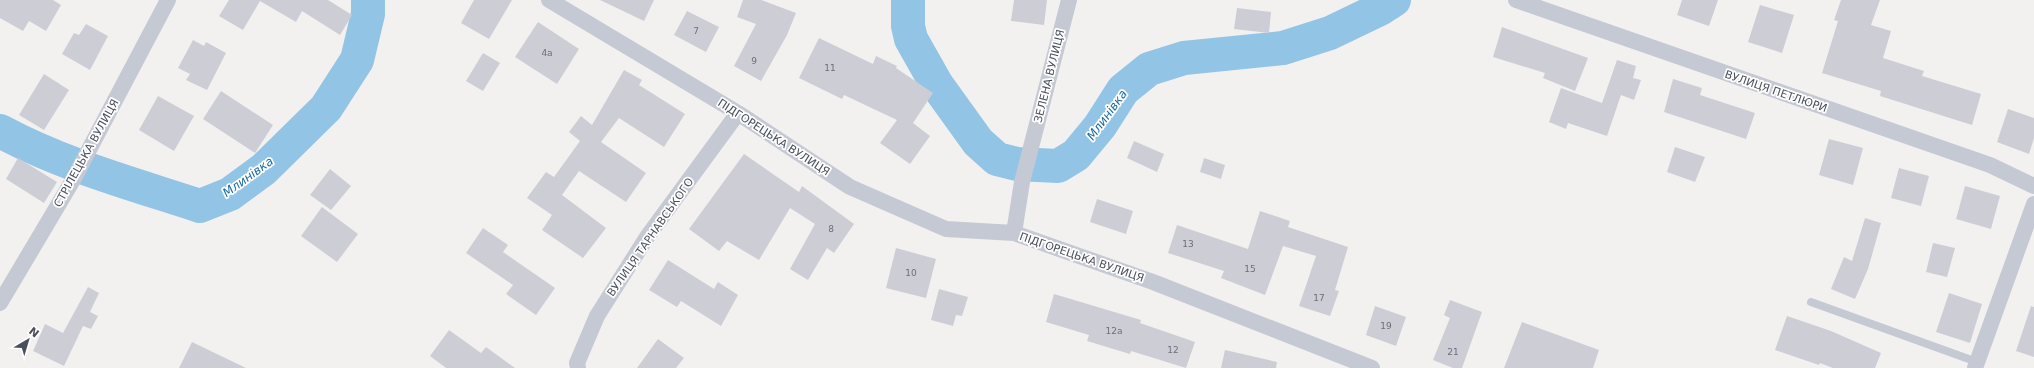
<svg xmlns="http://www.w3.org/2000/svg" width="2034" height="368" font-family="'DejaVu Sans',sans-serif">
  <rect width="100%" height="100%" fill="#f2f1f0"/>
  <g fill="none" stroke-linecap="round" stroke-linejoin="round">
    <path stroke="#92c4e6" stroke-width="34" d="M908,0V26L911,39L937,85L978,142L997,159L1017,164L1058,166L1076,155L1100,126L1123,90L1149,69L1184,58L1283,48L1330,33L1380,9L1394,0
      M0,131C63,165 133,184 200,206L230,194L264,169L326,108L357,60L368,14V0"/>
  </g>
  <path fill="#cdced5" d="M0,0H53L61,5L46,31L29,21L23,31L0,18Z
    M229,0H328L352,15L340,35L302,11L296,22L260,1L243,30L219,16Z
    M474,0H512L489,39L461,23Z
    M600,0H654L644,21Z
    M743,0H761L796,13L787,35L761,81L734,66L756,24L737,17Z
    M1014,0H1047L1044,25L1011,21Z
    M1682,0H1718L1709,26L1677,15Z
    M1841,0H1880L1871,25L1891,31L1883,58L1924,71L1922,76L1981,94L1972,125L1880,96L1881,91L1822,73L1838,21L1834,20Z
    M1760,5L1794,15L1782,53L1748,42Z
    M1237,8L1271,12L1269,33L1234,29Z
    M687,11L719,27L706,52L674,35Z
    M538,22L579,49L557,84L515,57Z
    M86,24L108,36L90,70L62,54L74,33L79,35Z
    M1502,27L1588,58L1575,91L1543,78L1545,73L1493,57Z
    M819,38L873,64L876,56L897,66L896,68L933,93L913,123L930,136L910,164L880,143L897,120L844,95L842,99L799,78Z
    M193,40L204,46L206,42L226,53L207,90L186,80L190,74L178,68Z
    M483,53L500,63L483,91L466,81Z
    M1617,60L1636,66L1633,78L1641,80L1634,100L1621,95L1607,136L1568,123L1566,129L1549,122L1561,88L1602,103Z
    M624,70L642,80L639,85L685,114L664,147L619,118L601,142L646,173L626,202L579,171L562,195L606,228L583,258L542,230L552,215L527,198L546,172L554,177L580,141L569,132L581,116L592,125Z
    M44,74L69,90L44,130L19,115Z
    M1673,79L1702,88L1700,95L1755,113L1746,139L1664,112Z
    M221,91L273,125L255,153L203,119Z
    M158,96L194,116L174,151L139,130Z
    M2008,109L2034,118V138L2029,154L1997,142Z
    M1829,139L1863,148L1853,185L1819,175Z
    M1134,141L1164,154L1157,172L1127,158Z
    M1675,147L1705,157L1695,182L1667,172Z
    M744,154L799,192L802,186L854,224L834,253L827,248L808,280L790,269L815,224L790,208L759,260L727,241L719,251L689,229Z
    M18,158L57,182L44,203L6,179Z
    M1204,158L1225,165L1221,179L1200,172Z
    M1899,168L1929,176L1921,206L1891,198Z
    M330,169L351,186L331,210L310,195Z
    M1965,186L2000,196L1991,229L1956,219Z
    M1097,199L1133,211L1126,234L1090,222Z
    M322,207L358,234L337,262L301,236Z
    M1260,211L1290,221L1288,227L1348,247L1335,290L1339,291L1330,316L1299,306L1316,256L1283,246L1265,295L1221,278L1224,271L1168,253L1177,225L1248,249Z
    M1865,218L1881,223L1868,269L1855,299L1831,289L1844,257L1852,261Z
    M483,228L508,245L503,252L555,288L536,315L506,294L513,285L466,253Z
    M1933,243L1955,248L1947,277L1926,272Z
    M896,248L936,259L926,298L886,288Z
    M668,260L714,289L718,282L738,295L721,326L681,301L677,307L649,290Z
    M88,287L99,293L90,312L98,316L91,329L83,326L64,366L33,351L45,324L63,333Z
    M939,289L968,297L962,316L956,315L953,326L931,320Z
    M1949,293L1982,304L1970,343L1936,332Z
    M1054,294L1141,320L1140,323L1195,342L1186,368L1131,351L1130,354L1087,341L1089,335L1046,322Z
    M1450,300L1482,312L1462,368H1453L1433,360L1450,318L1444,315Z
    M1375,306L1406,317L1396,346L1366,335Z
    M2031,306L2034,307V357L2016,351Z
    M1787,316L1831,331L1881,353L1875,368H1833L1820,363L1819,365L1775,350Z
    M1522,322L1599,350L1593,368H1504Z
    M449,330L481,353L486,347L515,368H446L430,356Z
    M658,339L684,358L676,368H637Z
    M192,342L246,368H179Z
    M1225,350L1277,362L1276,368H1221Z"/>
  <g fill="none" stroke-linecap="round" stroke-linejoin="round">
    <path stroke="#c5c9d4" stroke-width="8" d="M1811,302L1977,362"/>
    <path stroke="#c5c9d4" stroke-width="16" d="M549,0L738,113L850,187L946,229L1014,233L1153,282L1372,368
      M1516,0L1990,165L2034,186
      M1014,233L1022,182L1069,0
      M0,303L73,180L168,0
      M578,368L577,363L597,316L647,237L738,113
      M1975,368L2034,204"/>
  </g>
  <g text-anchor="middle" stroke-width="3.5" stroke-linejoin="round" paint-order="stroke">
    <g font-size="9" fill="#6a6f7a">
      <text x="696" y="34">7</text>
      <text x="547" y="56">4а</text>
      <text x="754" y="64">9</text>
      <text x="830" y="71">11</text>
      <text x="831" y="232">8</text>
      <text x="1188" y="247">13</text>
      <text x="1250" y="272">15</text>
      <text x="911" y="276">10</text>
      <text x="1319" y="301">17</text>
      <text x="1386" y="329">19</text>
      <text x="1114" y="334">12а</text>
      <text x="1173" y="353">12</text>
      <text x="1453" y="355">21</text>
    </g>
    <g font-size="11" fill="#494f5c" stroke="#fff">
      <text transform="translate(1049 76) rotate(-76)" y="4">ЗЕЛЕНА ВУЛИЦЯ</text>
      <text transform="translate(1776 91) rotate(19)" y="4">ВУЛИЦЯ ПЕТЛЮРИ</text>
      <text transform="translate(774 137) rotate(33)" y="4">ПІДГОРЕЦЬКА ВУЛИЦЯ</text>
      <text transform="translate(86 153) rotate(-61)" y="4">СТРІЛЕЦЬКА ВУЛИЦЯ</text>
      <text transform="translate(650 237) rotate(-55)" y="4">ВУЛИЦЯ ТАРНАВСЬКОГО</text>
      <text transform="translate(1082 257) rotate(19)" y="4">ПІДГОРЕЦЬКА ВУЛИЦЯ</text>
    </g>
    <g font-size="12" font-style="italic" fill="#1769a2" stroke="#fff">
      <text transform="translate(1107 115) rotate(-54)" y="4">Млинівка</text>
      <text transform="translate(248 177) rotate(-36)" y="4">Млинівка</text>
    </g>
  </g>
  <g transform="translate(28 340) rotate(38)" stroke="#ffffff" stroke-width="3" paint-order="stroke">
  <path d="M0-3L7 15L0 10L-7 15Z" fill="#494f5c"/>
  <text y="-6" font-size="11" font-weight="bold" text-anchor="middle" fill="#494f5c">N</text>
  </g>
</svg>
